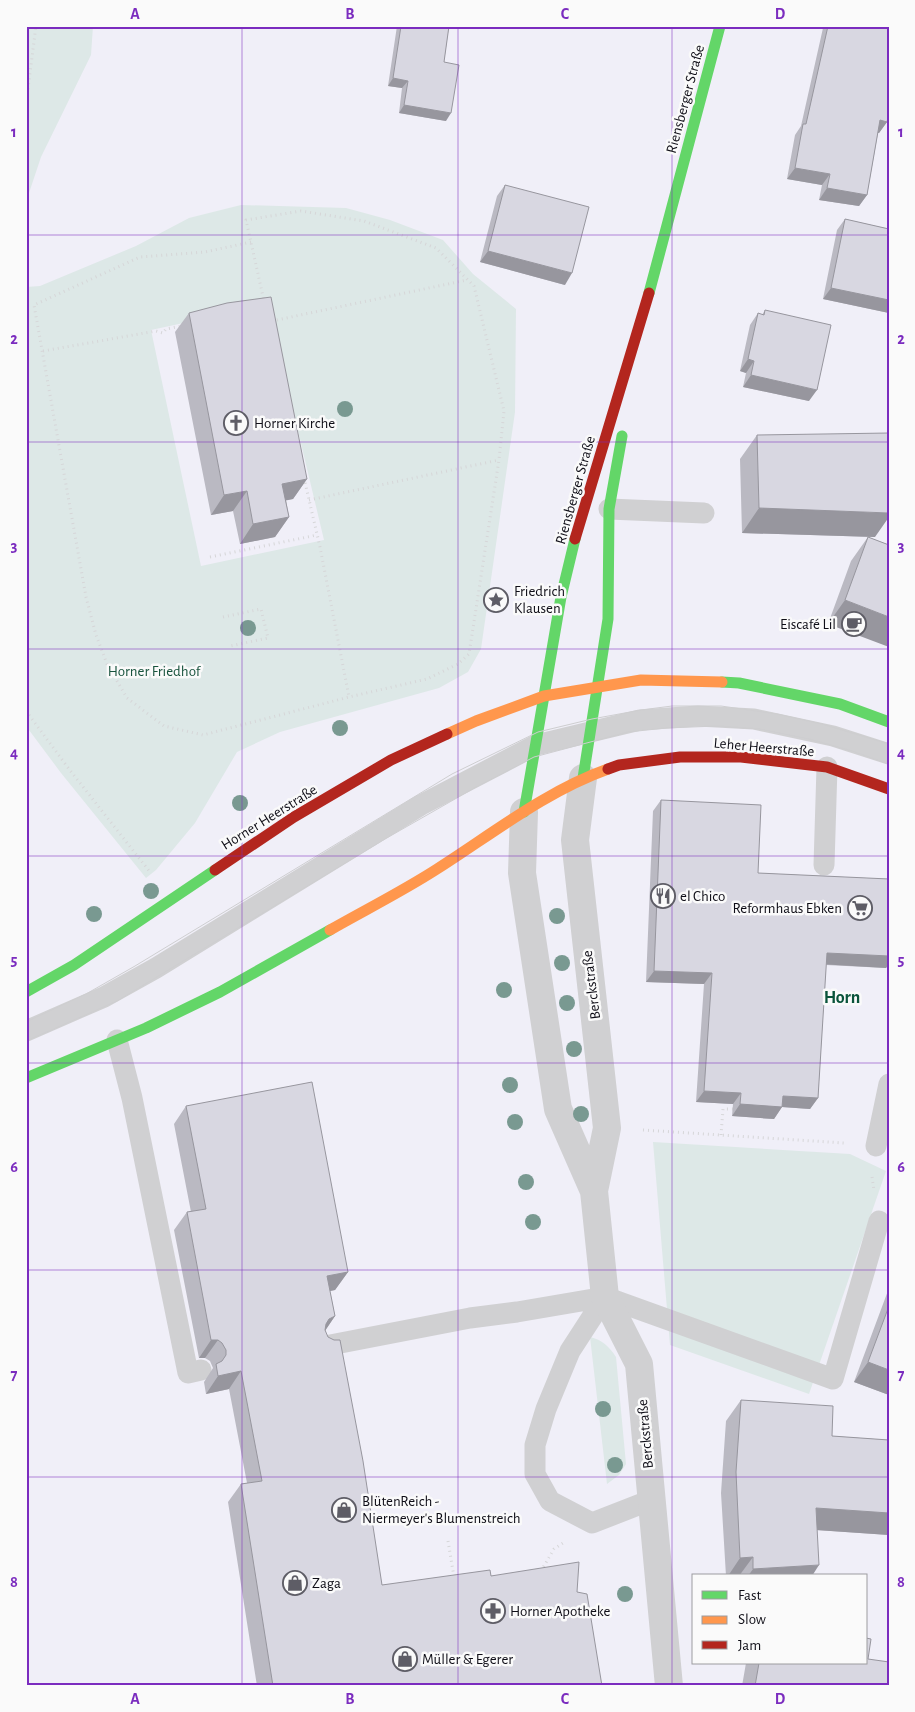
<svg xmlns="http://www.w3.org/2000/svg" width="915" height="1712" font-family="'Alegreya Sans',sans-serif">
  <rect width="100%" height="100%" fill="#f0eff8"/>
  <path fill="#dde8e7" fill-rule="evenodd" d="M26,26H93L91,55L41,157L26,202Z
    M241,205L346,208L390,220L443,240L473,274L516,309L515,412L481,649L468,672L439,688L280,732L237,752L195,823L156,870L146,878L61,773L26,726V287L40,286L136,246L189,218ZM268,305L324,540L201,566L151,330Z
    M653,1142L850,1154L886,1171L809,1394L670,1345Z
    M590,1337C602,1340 609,1346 616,1357L626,1464L619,1475L607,1484Z"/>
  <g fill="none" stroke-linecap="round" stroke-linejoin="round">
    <path stroke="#d6d6d8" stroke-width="3" stroke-dasharray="1 4" stroke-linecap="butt" d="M26,104L36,26
      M251,242L205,252L140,257L34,305L86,597L96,635L107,664L127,698L164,726L203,735L349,697L427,679L458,664L469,654L499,460L504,411L474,286L436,248L364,221L301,211L246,220L264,301
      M272,321L467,280
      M43,351L156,331L163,333L166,329L182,326
      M304,478L320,547L349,697
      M309,500L499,460
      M210,557L317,535
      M223,617L261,609L268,638L230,646
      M26,711L69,769L150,872
      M643,1130L844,1143
      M721,1135L723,1109H733
      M872,1177L874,1190
      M448,1541L454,1577
      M541,1571L554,1549L563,1543"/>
    <path stroke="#d0d0d2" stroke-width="21" d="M609,509L704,513
      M824,865L827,767
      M26,1031L104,997L156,968L421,805L536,745L640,720L698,716L754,719L833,736L889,754
      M117,1040L132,1098L188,1373L201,1370
      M876,1146L889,1084
      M605,1297L570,1351L546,1409L535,1445V1474L550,1501L592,1523L651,1500
      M325,1346L470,1318L517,1312L605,1297L833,1379L879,1221"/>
    <path stroke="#d0d0d2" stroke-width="28" d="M583,778L575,840L607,1128L594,1191
      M524,812L522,873L558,1109L594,1191L605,1297L639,1364L669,1686"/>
    <path stroke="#63d668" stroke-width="11" d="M649,293L720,26
      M722,682L739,683L840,704L889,722
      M583,778L608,619L609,509L622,436
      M524,812L561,597L575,539
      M26,992L74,965L215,870
      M26,1078L146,1028L220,992L330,930"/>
    <path stroke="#ff974d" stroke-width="11" d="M447,734L476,721L544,696L641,680L722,682
      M330,930C365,910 403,891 437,869C492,834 546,791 608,769"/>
    <path stroke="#b3261e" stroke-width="11" d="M575,539L649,293
      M608,769L619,765L680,757H741L827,767L889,789
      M215,870L294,817L391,760L447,734"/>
    <path stroke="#ceced0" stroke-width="1" d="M26,1022L86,994L135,966L452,774L538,732L592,719L641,710L672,706H721L777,714L822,724L889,744
      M26,1041L117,1001L385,839L476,787L534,757L628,732L666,728L717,726L760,729L809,739L852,751L889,764"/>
  </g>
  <g fill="#799991">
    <circle cx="345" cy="409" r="8"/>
    <circle cx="248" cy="628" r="8"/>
    <circle cx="340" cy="728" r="8"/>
    <circle cx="240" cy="803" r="8"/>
    <circle cx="151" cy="891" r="8"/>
    <circle cx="94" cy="914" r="8"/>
    <circle cx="557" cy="916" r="8"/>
    <circle cx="562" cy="963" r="8"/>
    <circle cx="504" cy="990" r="8"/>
    <circle cx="567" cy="1003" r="8"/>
    <circle cx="574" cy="1049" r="8"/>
    <circle cx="510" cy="1085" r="8"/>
    <circle cx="581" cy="1114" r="8"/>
    <circle cx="515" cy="1122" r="8"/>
    <circle cx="526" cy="1182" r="8"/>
    <circle cx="533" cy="1222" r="8"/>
    <circle cx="603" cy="1409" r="8"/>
    <circle cx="615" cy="1465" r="8"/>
    <circle cx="625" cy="1594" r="8"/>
  </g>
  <path fill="#bab9c2" d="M397,26H449L444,62L446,121L399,113L402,88L388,86Z
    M822,26H889L887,122L879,133H878L867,195L859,206L819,200L822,185L787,179L795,135L801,126L823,28Z
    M505,185L565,285L480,262L497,196Z
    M845,219L889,229V313L823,299L837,230Z
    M765,310L809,401L743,387L746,373L740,371L750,325L758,313L762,315Z
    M189,313L307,479L293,499L286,500L289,517L275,537L240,544L233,511L211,515L175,332Z
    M757,435L875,537L742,533L740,459Z
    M868,537L889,545L828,624L851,561Z
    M661,800L758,873L889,879V964L886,968L826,965L818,1098L810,1109L782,1107L774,1119L732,1116L733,1104L696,1102L704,984L646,982L653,811Z
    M186,1106L348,1272L335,1290L330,1291L335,1316L325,1330L382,1585L491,1576L577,1592L602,1686H257L228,1502L241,1484L247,1483L229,1389L206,1394L204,1382L213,1368L210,1361L205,1358H199L174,1230L187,1212H191L174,1124Z
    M889,1288V1395L854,1382Z
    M741,1400L832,1436L889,1440V1535L817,1530L812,1576H726L721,1493L726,1421Z
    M868,1659L889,1686H742L746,1663H866Z"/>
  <path fill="#97969e" d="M393,78L408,81L402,88L388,86Z
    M404,105L451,113L446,121L399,113Z
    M880,120L887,122L879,133L872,131Z
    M795,168L830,174L822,185L787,179Z
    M827,188L867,195L859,206L819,200Z
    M488,251L572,273L565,285L480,262Z
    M831,288L889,300V313L823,299Z
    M748,359L754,361L746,373L740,371Z
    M751,375L817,390L809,401L743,387Z
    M307,479L293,499L269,504L282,484Z
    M247,491L233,511L211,515L224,495Z
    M759,508L889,513V517L875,537L742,533Z
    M289,517L275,537L240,544L253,524Z
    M845,600L889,617V647L828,624Z
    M827,953L889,956V964L886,968L819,964Z
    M654,971L712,973L704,984L646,982Z
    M704,1091L741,1093L733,1104L696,1102Z
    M783,1096L818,1098L810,1109L782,1107L774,1119L732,1116L740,1104Z
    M348,1272L335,1290L315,1294L327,1276Z
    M335,1316L323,1334L316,1337L329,1319Z
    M211,1340H218L205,1358H199Z
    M868,1362L889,1370V1395L854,1382Z
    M241,1371L229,1389L206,1394L218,1376Z
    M816,1508L889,1513V1535L801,1529Z
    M753,1557L739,1576H728L740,1558Z
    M819,1565L812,1576H748L753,1569Z"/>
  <path fill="#d8d7e1" stroke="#97969e" d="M401,26H449L444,62L459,65L451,113L404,105L408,81L393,78Z
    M828,26H889V114L887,122L880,120L867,195L827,188L830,174L795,168L803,124H806Z
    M505,185L589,207L572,273L488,251Z
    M845,219L889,229V300L831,288Z
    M271,297L307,479L282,484L289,517L253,524L247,491L224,495L189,313L227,303Z
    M765,310L831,325L817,390L751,375L754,361L748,359L758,313L764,315Z
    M889,433V513L759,508L757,435Z
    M868,537L889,545V617L845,600Z
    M661,800L761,805L758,873L889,879V956L827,953L818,1098L783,1096L782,1107L740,1104L741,1093L704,1091L712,973L654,971Z
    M312,1082L348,1272L327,1276L335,1316L329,1319L326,1324L325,1330L328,1337L334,1340H340L363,1461L382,1585L490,1570L491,1576L579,1562L577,1592L587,1594L602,1686H273L241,1484L262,1481L241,1371L218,1376L216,1364L222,1361L226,1355V1350L222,1343L218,1340H211L187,1212L206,1209L186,1106Z
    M889,1306V1370L868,1362Z
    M741,1400L833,1406L832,1436L889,1440V1513L816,1508L819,1565L753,1569V1557L740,1558L736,1472Z
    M866,1638L871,1639L868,1659L889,1662V1686H755L759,1663H866Z"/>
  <path fill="none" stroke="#7b2cbf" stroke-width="1" stroke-opacity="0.55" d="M242,26V1686M458,26V1686M672,26V1686M26,235H889M26,442H889M26,649H889M26,856H889M26,1063H889M26,1270H889M26,1477H889"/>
  <defs>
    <symbol id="church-ring" viewBox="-11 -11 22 22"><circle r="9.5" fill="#fafafa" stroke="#5e5d66" stroke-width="1.5"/><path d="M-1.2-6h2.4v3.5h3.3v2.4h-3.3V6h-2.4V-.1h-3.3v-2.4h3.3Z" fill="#5e5d66"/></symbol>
    <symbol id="sight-ring" viewBox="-11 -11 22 22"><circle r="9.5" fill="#fafafa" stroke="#5e5d66" stroke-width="1.5"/><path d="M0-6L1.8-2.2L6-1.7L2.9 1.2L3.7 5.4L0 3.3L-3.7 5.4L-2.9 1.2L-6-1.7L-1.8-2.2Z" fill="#5e5d66"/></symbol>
    <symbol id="cafe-ring" viewBox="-11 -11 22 22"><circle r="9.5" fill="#fafafa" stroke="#5e5d66" stroke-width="1.5"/><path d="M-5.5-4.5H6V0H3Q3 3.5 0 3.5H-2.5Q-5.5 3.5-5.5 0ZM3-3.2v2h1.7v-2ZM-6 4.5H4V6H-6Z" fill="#5e5d66"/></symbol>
    <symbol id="restaurant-ring" viewBox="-11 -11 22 22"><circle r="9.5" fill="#fafafa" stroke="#5e5d66" stroke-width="1.5"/><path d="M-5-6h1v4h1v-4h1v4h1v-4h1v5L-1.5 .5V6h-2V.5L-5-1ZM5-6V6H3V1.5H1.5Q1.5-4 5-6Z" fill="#5e5d66"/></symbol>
    <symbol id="supermarket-ring" viewBox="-11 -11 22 22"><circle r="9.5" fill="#fafafa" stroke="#5e5d66" stroke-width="1.5"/><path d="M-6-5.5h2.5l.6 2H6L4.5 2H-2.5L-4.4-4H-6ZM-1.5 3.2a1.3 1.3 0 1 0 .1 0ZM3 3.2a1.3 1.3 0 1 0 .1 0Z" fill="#5e5d66"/></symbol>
    <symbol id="shop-ring" viewBox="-11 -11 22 22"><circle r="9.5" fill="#fafafa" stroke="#5e5d66" stroke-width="1.5"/><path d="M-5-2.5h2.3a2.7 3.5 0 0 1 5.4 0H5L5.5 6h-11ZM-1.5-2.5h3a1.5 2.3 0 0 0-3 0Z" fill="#5e5d66"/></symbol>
    <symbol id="pharmacy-ring" viewBox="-11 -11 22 22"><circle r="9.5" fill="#fafafa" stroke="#5e5d66" stroke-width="1.5"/><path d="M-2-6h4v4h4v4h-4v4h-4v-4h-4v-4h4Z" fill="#5e5d66"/></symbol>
  </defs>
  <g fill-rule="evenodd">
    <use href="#church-ring" x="222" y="409" width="28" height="28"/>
    <use href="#sight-ring" x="482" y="586" width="28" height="28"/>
    <use href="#cafe-ring" x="840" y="610" width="28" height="28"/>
    <use href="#restaurant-ring" x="649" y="882" width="28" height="28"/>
    <use href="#supermarket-ring" x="846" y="894" width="28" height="28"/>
    <use href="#shop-ring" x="330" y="1496" width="28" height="28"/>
    <use href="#shop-ring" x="281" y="1569" width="28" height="28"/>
    <use href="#pharmacy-ring" x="479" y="1597" width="28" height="28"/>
    <use href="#shop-ring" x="391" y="1645" width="28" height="28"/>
  </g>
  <g text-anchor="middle" stroke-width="5" stroke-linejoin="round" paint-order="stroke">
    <g font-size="15" fill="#0f0e17" stroke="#fafafa">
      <text transform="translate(685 99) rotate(-75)" y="5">Riensberger Straße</text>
      <text transform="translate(575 490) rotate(-74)" y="5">Riensberger Straße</text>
      <text transform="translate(764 747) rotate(5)" y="5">Leher Heerstraße</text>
      <text transform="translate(269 817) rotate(-32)" y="5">Horner Heerstraße</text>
      <text transform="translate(591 985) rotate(-97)" y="5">Berckstraße</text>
      <text transform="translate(645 1434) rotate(-95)" y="5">Berckstraße</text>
    </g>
    <g font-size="15" fill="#0f0e17" stroke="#fafafa" text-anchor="start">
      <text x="254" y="428">Horner Kirche</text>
      <text x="514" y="596">Friedrich<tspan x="514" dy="17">Klausen</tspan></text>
      <text x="836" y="629" text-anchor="end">Eiscafé Lil</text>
      <text x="680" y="901">el Chico</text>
      <text x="842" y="913" text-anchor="end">Reformhaus Ebken</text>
      <text x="362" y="1506">BlütenReich -<tspan x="362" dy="17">Niermeyer's Blumenstreich</tspan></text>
      <text x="312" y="1588">Zaga</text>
      <text x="510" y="1616">Horner Apotheke</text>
      <text x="422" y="1664">Müller &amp; Egerer</text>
    </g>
    <g font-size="15" fill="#18533d" stroke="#fafafa">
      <text x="154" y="676">Horner Friedhof</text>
    </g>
    <g font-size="18" font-weight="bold" fill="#0a543b" stroke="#fafafa">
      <text x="842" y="1003">Horn</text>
    </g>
  </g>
  <rect width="915" height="1712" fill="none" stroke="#fafafa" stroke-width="55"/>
  <rect x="692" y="1574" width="175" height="90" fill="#fafafa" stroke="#9c9c9f"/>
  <rect x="702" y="1591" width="25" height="8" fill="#63d668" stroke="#9c9c9f"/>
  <text x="738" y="1600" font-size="15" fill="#0f0e17">Fast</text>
  <rect x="702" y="1616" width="25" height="8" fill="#ff974d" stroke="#9c9c9f"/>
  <text x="738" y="1624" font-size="15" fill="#0f0e17">Slow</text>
  <rect x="702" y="1641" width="25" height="8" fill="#b3261e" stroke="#9c9c9f"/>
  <text x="738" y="1650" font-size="15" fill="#0f0e17">Jam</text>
  <rect x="28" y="28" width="860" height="1656" fill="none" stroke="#7b2cbf" stroke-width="2"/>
  <g font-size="16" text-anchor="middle" font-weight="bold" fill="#7b2cbf">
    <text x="135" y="19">A</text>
    <text x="350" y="19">B</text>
    <text x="565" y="19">C</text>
    <text x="780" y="19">D</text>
    <text x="14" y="137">1</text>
    <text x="901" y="137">1</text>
    <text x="14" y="344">2</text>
    <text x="901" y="344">2</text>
    <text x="14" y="551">3</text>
    <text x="901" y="551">3</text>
    <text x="14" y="758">4</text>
    <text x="901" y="758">4</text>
    <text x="14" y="965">5</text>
    <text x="901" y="965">5</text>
    <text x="14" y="1172">6</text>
    <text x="901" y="1172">6</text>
    <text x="14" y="1380">7</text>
    <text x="901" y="1380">7</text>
    <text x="14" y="1587">8</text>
    <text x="901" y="1587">8</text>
    <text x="135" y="1704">A</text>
    <text x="350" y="1704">B</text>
    <text x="565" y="1704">C</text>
    <text x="780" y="1704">D</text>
  </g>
</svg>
